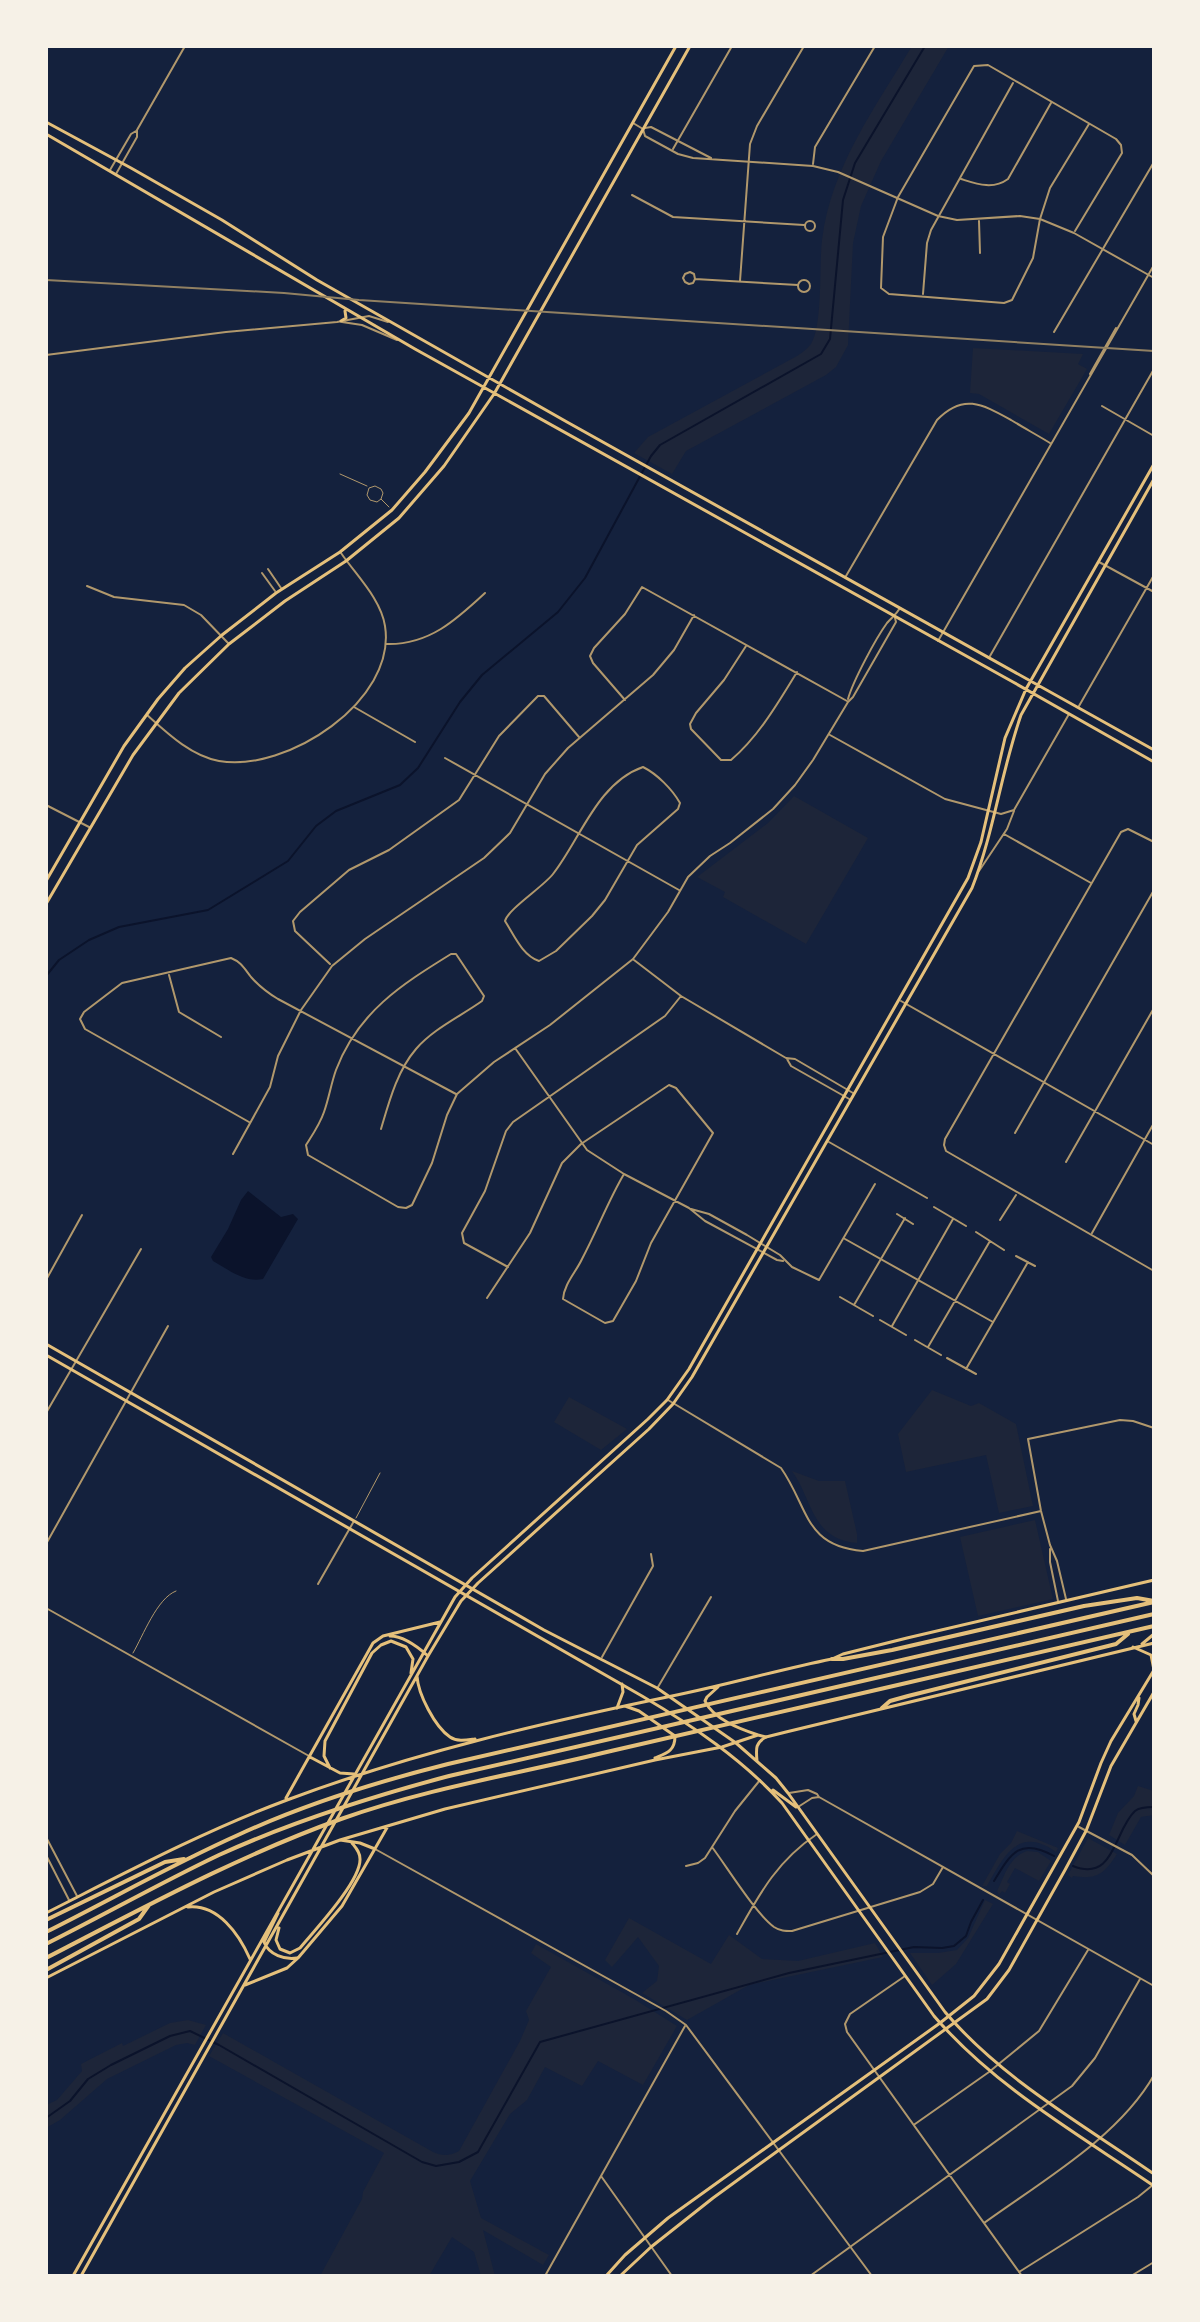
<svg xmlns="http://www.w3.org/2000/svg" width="1200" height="2322" font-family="'PT Sans',sans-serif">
  <rect width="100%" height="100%" fill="#14213d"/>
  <path fill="#1d2539" d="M912,46H949L881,161L861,206L853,243L848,345L836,367L826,375L686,451L672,474L634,453L648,437L797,356C802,353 807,349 811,344C823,324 819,265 822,240C831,167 875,108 912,46Z
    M973,348L1083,354L1078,364L1087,369L1049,434L979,394L970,393Z
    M794,796L868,838L806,944L723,897L725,892L697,877L768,823Z
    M932,1390L971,1406L979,1403L1016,1424L1033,1506L999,1513L986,1455L906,1472L898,1434Z
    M569,1397L627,1429L601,1450L554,1422Z
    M792,1471L819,1481H845L857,1534V1543C811,1539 813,1500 792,1471Z
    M1035,1520L1053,1599L978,1616L960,1537Z
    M1138,1786L1154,1791V1815L1141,1817L1125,1845L1109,1835L1118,1813L1134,1796Z
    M1017,1831L1058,1848L1056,1852C1018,1825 1003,1857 987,1886H982L1000,1854L1011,1843Z
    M1088,1838L1117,1854C1104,1874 1097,1880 1073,1876L1072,1878L1068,1875Z
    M1027,1851L1038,1852L1051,1861L1039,1881L1015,1868L1007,1882L1010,1884L1005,1893L1002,1891L999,1895L997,1891C1005,1875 1009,1857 1027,1851Z
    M985,1900L993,1904L956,1964L932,1985L910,1953H938L957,1950L968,1938Z
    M629,1918L711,1964L729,1935L762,1959L798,1961L875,1943L883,1957L749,1985L687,2020L642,1993L657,1981L659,1966L638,1937L612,1967L605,1960Z
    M536,1944L634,1999L677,2026L643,2085L598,2061L582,2086L545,2067L527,2100L510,2114L470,2181L481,2218L549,2255L543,2265L483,2230L495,2276H481L474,2252L452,2237L429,2276H320L362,2199L363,2192L384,2153L209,2056L223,2033L433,2152C442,2156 450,2156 459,2151L520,2041L529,2020L526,2011L551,1967L531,1953Z
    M188,2020L206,2025L195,2045L187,2043L176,2045L107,2079L60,2120L46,2128V2105L57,2100L82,2071L81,2064L122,2043L123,2046L170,2023Z"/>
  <path fill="#0b132b" d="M248,1191L281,1217L293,1214L298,1219L263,1279C245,1283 229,1270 213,1261L211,1257L228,1229L241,1200Z"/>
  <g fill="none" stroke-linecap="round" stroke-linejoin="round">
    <path stroke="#0b132b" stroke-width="2" d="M46,976L59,960L89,940L119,927L208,910L288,861L316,826L336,811L400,785L418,768L460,702L482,675L558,612L585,578L651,456L660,445L821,354L830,339L843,200L855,163L925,46
      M1073,1866C1115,1883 1114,1830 1135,1811C1140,1807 1148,1807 1154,1807
      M994,1881C1011,1853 1020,1837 1054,1856
      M46,2118L70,2101L88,2079L111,2065L170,2036L190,2031L219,2045L422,2162L436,2166L459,2162L478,2152L540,2042L789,1973L914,1947L942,1948L954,1946L966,1936L971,1922L983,1900"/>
    <path stroke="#b1986c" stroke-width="1" d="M340,474L367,486
      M381,499L383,493L381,489L375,486L369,488L367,495L370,500L377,502L381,499L389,507
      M356,1518L380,1473
      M133,1653C143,1636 157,1598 176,1591"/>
    <path stroke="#b1986c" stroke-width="2" d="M673,149L732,46
      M813,164L815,147L875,46
      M110,170L131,134L136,131
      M116,174L137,137V130L185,46
      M961,179C977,184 993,190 1008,179L1051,103
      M632,195L673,217L804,225
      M805 226a5 5 0 1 1 10 0a5 5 0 1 1-10 0Z
      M979,221L980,253
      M1075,231L1122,153L1121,145L1116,139L988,65L974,66L898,197L883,237L881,288L889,294L1004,303L1012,300L1033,258L1040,219L1050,188L1089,124
      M695,279L693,283L689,284L685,282L683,278L685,274L690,272L694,274L695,279L798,285
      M798 286a6 6 0 1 1 12 0a6 6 0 1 1-12 0Z
      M740,281L750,144L757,126L804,46
      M923,294L927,243L931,230L1013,83
      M1054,332L1154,162
      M1090,374L1116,328
      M1102,406L1154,436
      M1099,562L1154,592
      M268,569L281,588
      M262,573L275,591
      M846,576L937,420C963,393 982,404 1011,420C1024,428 1037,435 1050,443
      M87,586L114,597L184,605L201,615L228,643
      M938,641L1154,265
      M387,644C429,645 456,620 485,593
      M746,646L724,680L696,713L690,724L691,729L721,760H731C759,736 778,703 797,672
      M990,656L1154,369
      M848,699C853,681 876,638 887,623C892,617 896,615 900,608
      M625,700L593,663L590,656L594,648L625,614L642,587L847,701
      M1079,706L1154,575
      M354,707L415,742
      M147,715C167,733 191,756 219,761C286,773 397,701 385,626C381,599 356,575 341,553
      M830,735L945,799L1001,814L1014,810L1069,714
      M445,758L679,890
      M643,767C657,774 672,789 680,803L678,809L637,845L605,900L592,916L556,951L539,961C522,955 514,935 505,921C508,909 543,887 553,874C580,840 597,783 643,767Z
      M46,805L89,827
      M1004,834L1091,883
      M1154,842L1128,829L1121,832L945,1139L944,1145L946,1151L1154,1271
      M979,871L1007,829L1014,811
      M634,960L681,996L786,1058L795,1059L853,1093
      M330,964L295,931L293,921L300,912L349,870L389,850L459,800L499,736L538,696H544L579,737
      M169,975L179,1012L221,1037
      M901,1001L1154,1145
      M515,1048L587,1150L624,1174L689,1208L705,1221L777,1260L783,1261
      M787,1059L791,1066L851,1100
      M249,1122L85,1029L80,1019L84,1012L122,983L231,958C241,962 244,968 251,977C259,986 268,993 278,999L456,1094
      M381,1129C389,1102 397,1071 416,1049C433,1029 461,1016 482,1001L484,996L456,954H451C401,985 358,1012 336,1070C331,1084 329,1098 324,1112C320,1124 313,1134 306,1145L308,1155L398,1207L406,1208L412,1205L432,1163L447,1115L457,1094L494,1062L550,1025L633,959L668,912L688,877L710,856L730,843L773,809L795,785L813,760L848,702L853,697L896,622L895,618
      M1015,1133L1154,890
      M829,1142L927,1198
      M233,1154L270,1087L278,1056L301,1010L332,966L365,939L484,858L510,833L545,774L568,748L653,675L674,650L694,615
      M1066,1162L1154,1008
      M934,1207L966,1226
      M691,1209L709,1214L747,1235L780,1255L792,1267L819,1280L875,1184
      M897,1214L913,1224
      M1000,1220L1016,1195
      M976,1232L1004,1250
      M1092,1233L1154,1123
      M845,1239L993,1322
      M1016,1256L1035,1266
      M508,1267L464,1243L462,1233L485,1191L506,1131L513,1122L665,1016L681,996
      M46,1280L82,1215
      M840,1297L873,1316
      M487,1298L530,1233L562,1163L581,1144L669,1085L676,1088L713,1133L651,1243L636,1281L613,1321L605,1323L563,1299C564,1284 576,1272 582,1259C597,1231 608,1201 624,1174
      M854,1305L905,1218
      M880,1320L906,1335
      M892,1326L953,1219
      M915,1340L941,1355
      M928,1347L990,1241
      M947,1358L976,1374
      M966,1369L1028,1262
      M668,1400L781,1468C809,1508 804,1546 863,1551L1041,1511
      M46,1413L141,1249
      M46,1544L168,1326
      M1050,1549V1562L1058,1601
      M318,1584L354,1521
      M1066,1599L1057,1561L1050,1545L1041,1511L1028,1439L1120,1420L1133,1421L1154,1428
      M46,1608L309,1756
      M602,1657L653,1566L651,1554
      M658,1687L711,1597
      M1079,1827L1132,1855L1154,1876
      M46,1837L77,1896
      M712,1847C727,1867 756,1914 774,1927C780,1931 785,1931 792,1931L920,1892L933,1884L943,1867
      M46,1855L69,1900
      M686,1866L698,1863L705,1858L735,1811L760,1780
      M737,1934C760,1893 777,1861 817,1834
      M905,1976L850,2014L845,2024L847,2032L1022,2276
      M915,2124L989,2072L1039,2031L1088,1950
      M601,2176L672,2276
      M984,2223C1042,2181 1119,2137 1154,2075
      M1019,2272L1138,2197L1154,2184
      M545,2276L685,2026
      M810,2276L1072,2086L1095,2058L1140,1979
      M1131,2276L1154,2262"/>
    <path stroke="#b1986c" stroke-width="2" d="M633,123L643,129L645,136L678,154L693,158L813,166L838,172L938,216L957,220L1020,216L1040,219L1074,233L1154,278
      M645,128L651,127L711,158
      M342,322L362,325L397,340
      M46,355L226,332L337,322L369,316L388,322
      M789,1793L808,1790L817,1794L819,1797
      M798,1807L812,1798L819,1797L1154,1986
      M375,1849L666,2011L686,2025L872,2276"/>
    <path stroke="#e5c07b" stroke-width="3" d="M46,122L131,168L222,220L317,280L567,422L1154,750
      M46,134L415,349L1013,682L1154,762
      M341,321L346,318L345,311
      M46,881L124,746L158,699L185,668L222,635L276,593L340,552L392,510L425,472L469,413L676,46
      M46,904L133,755L179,693L229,644L285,601L346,561L399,518L444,466L494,394L690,46
      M390,1636C404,1636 418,1647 428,1656
      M1142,1644L1154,1634
      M417,1676C418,1694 435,1727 450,1737C457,1742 467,1740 475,1739
      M718,1687L707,1697L705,1701C713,1719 740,1729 758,1735
      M625,1706L639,1711L675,1736C675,1751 667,1753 655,1758
      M310,1757L340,1773L354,1774
      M330,1768L324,1756L325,1741L372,1653L381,1645L391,1641L406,1647L413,1659L411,1673
      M286,1798L373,1643L383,1636L440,1622
      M340,1840L360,1843L375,1849
      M188,1907C218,1904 239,1934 250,1959
      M46,1913C125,1873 204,1831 287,1800C412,1753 542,1723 672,1696C726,1685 778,1670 832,1659L843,1654L907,1638L1154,1580
      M278,1913L264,1942C269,1955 285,1960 297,1958
      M279,1928L276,1940L280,1949L290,1953L300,1948C314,1931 361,1881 360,1859C360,1852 356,1848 352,1843
      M46,1978L214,1892L287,1860L340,1840L445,1809L655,1760L722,1747L758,1735L766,1737L786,1732L1154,1643
      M245,1985L287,1968L298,1958L342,1906L388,1826
      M73,2276L455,1597L472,1578L648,1419L667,1400L689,1369L968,878L981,842L1005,738L1026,689L1154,464
      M81,2276L428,1656L461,1601L478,1583L649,1429L673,1404L692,1377L972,888C994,832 1001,772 1021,715L1154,479"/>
    <path stroke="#e5c07b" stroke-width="3" d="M46,1344L544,1630L657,1688L736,1743L776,1778L788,1793L945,2012C1002,2079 1082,2124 1154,2174
      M46,1355L642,1696C693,1726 742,1759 782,1803L934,2016C995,2087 1078,2134 1154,2186
      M1133,1647L1151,1655L1154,1670
      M617,1708L623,1692L622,1684
      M1136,1721L1134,1714L1138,1705L1139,1698
      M757,1761C756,1749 755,1743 766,1737
      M773,1790L796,1807
      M606,2276L625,2255L668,2218L940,2023L974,1996L999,1964L1079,1822L1101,1763L1111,1741L1154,1670
      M620,2276L651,2247L713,2198L987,1999L1009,1970L1065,1870L1086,1831L1111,1766L1154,1692"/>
    <path stroke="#e5c07b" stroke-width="4" d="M832,1659H843L892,1650L1084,1606L1137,1598L1154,1601
      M882,1708L890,1701L908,1696L1116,1644L1128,1634
      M46,1920L165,1862L184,1859
      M46,1932C110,1900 173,1864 238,1835C305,1804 376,1782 448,1764L1154,1602
      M46,1944C104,1915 160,1883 219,1855C293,1821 370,1797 449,1776L1154,1614
      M46,1958C143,1908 238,1856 341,1819C428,1788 522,1773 611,1751C792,1709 973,1668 1154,1626
      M46,1970L139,1919L149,1905"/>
    <path stroke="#918062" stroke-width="2" d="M46,280L284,293L359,300L1154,351"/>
  </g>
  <rect width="1200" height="2322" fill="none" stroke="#f6f1e7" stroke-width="96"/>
</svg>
